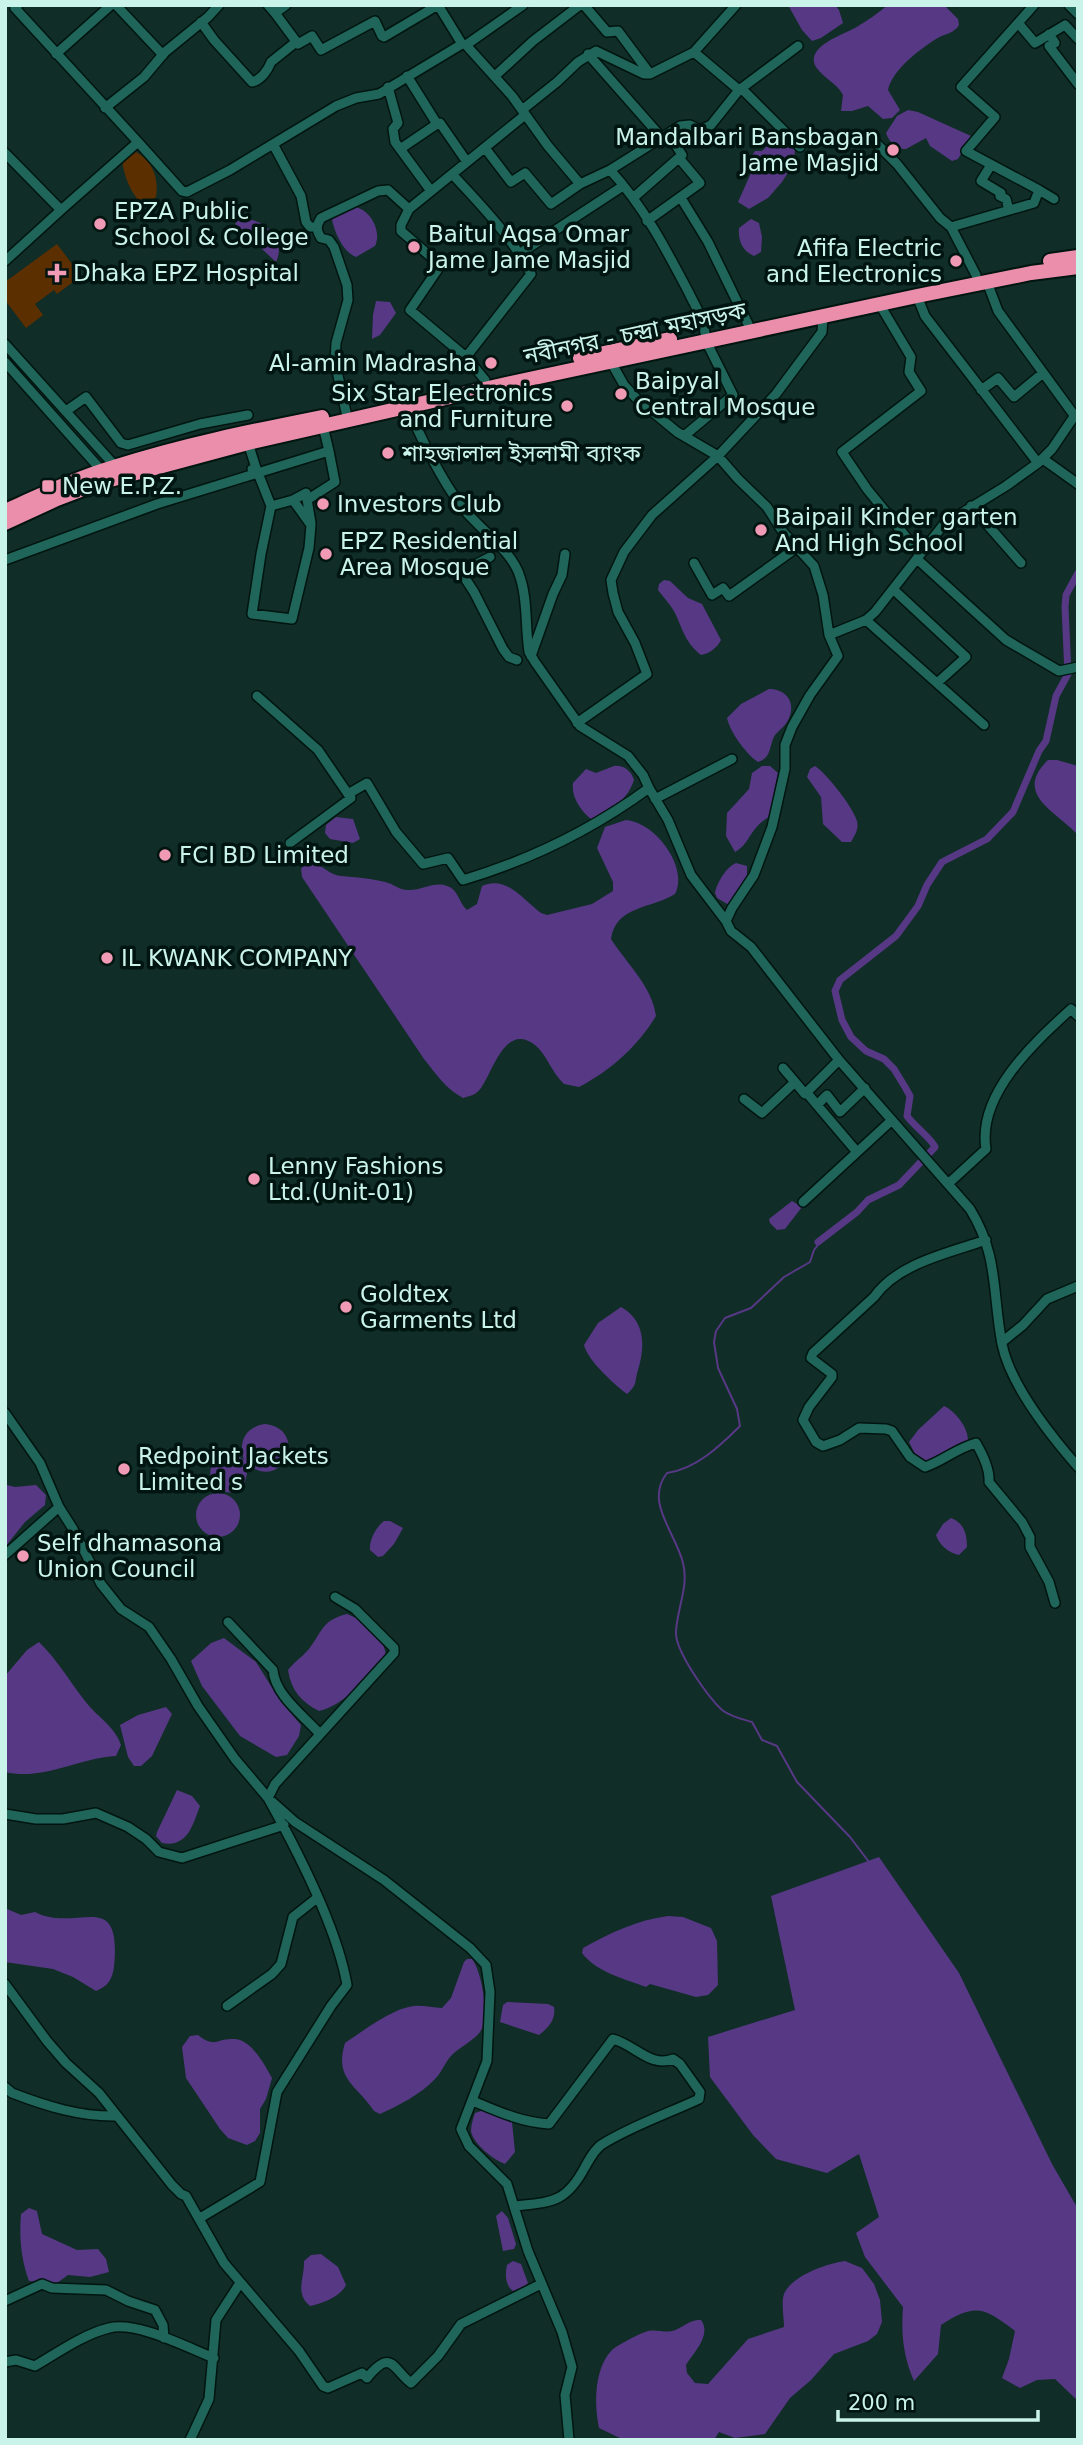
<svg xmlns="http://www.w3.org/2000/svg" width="1083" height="2445" font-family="'DejaVu Sans','Noto Sans Bengali',sans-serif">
  <rect width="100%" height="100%" fill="#102d27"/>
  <path fill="#5c2f00" d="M136,152C153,161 159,179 156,197L149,203H141C130,192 125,177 122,162Z
    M57,244L81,276L57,294L54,290L35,304L43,315L26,328L5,300V282Z"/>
  <path fill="#573885" d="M788,5H835L839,10L843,23L821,38L812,41L802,30Z
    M888,5H944L958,19L959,25C955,33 944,34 936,39C920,49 892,70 888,90L900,110L892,118L883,119L868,106L852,111H841L843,95C837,83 823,78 816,67C804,47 844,34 855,28C867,21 878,13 888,5Z
    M908,110L918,112L971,136L958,159L952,161L930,146L926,138L906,149C896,149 889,142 886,133L897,116Z
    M782,137L787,138L795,147L794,163L782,182L768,198L749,209L738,202L751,173L750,158L755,151H762L772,141Z
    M355,207C371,210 382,232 375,246L356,257C343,252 335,233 332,220L337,214Z
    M247,219C268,221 286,242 276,262L235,224L238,220Z
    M751,219L759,223L762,237L761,252L754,256C742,251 738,240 739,228Z
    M376,301L390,302L396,313L380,335L372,339L373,315Z
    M664,580L670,581L688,598L702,604L721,640C718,647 709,654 701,655C686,643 683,631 676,615C672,606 664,598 658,590L659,584Z
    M769,689C786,689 796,702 789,718C786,726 780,729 775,735C769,745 772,758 758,762C746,754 730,732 727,718L741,704Z
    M1048,760H1057L1078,766V835C1055,811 1013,794 1048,760Z
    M614,766C623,765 631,770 634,780C627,801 611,810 592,820C581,811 571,797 573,783L586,769L596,773Z
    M762,766H770L778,773L769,817C749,828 751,843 735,852L726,836L727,813L749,789L752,773Z
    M815,766C827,774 853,807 857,821C859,829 855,835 851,842H842L823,824L821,797L807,777L810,769Z
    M336,817L353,819L360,839L353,843L330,839L325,833L326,825Z
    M626,820C655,822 689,867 675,894C652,909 616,905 611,939C627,964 652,986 656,1016C638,1046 610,1071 579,1087L564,1084C552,1073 547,1055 535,1045C505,1022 493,1072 481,1088C476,1095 470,1096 463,1098C446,1089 436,1074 424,1059L302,877L301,869C314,851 323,875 342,876C353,877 375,879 385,882C395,884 399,891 410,890C422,890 435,881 447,886C458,889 459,903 467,910L477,904L482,886C507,875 523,900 541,913L547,915L592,904L613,891V882L597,848L605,827Z
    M736,863L747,866V876L729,905L717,898L715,893C717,883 726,867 736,863Z
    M792,1201L802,1207L785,1229L777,1230L770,1223L769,1219Z
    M621,1307C646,1321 645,1347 638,1370C634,1383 638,1384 627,1394C614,1384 588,1361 584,1345L598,1323Z
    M944,1406C955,1411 968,1427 968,1440L965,1444L926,1464L918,1460L909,1442L918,1430Z
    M265,1424C310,1429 283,1495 246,1463C251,1481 237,1502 218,1488C198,1472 220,1443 244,1460C238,1442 245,1427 265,1424Z
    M5,1482L7,1485L15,1487L36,1485L46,1495L45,1505L25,1522L5,1547Z
    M196 1515a22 22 0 1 1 44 0a22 22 0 1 1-44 0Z
    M951,1518C964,1523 967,1534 967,1547L959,1555C949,1553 939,1545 936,1535L943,1524Z
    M384,1521H390L403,1528L394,1544L383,1556L378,1557L370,1550C369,1540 376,1527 384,1521Z
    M347,1614C365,1621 385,1636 386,1657C370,1676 343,1706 319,1711C301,1702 291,1690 288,1670C294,1662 301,1658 308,1650C323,1632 320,1621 347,1614Z
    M224,1638L256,1662L281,1702L301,1725L299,1736L287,1755L276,1757L240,1736L202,1686L191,1661L211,1643Z
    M39,1642C59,1661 72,1686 90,1707C102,1720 115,1728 121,1745L116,1756C78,1758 44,1781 5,1772V1676L27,1650Z
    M166,1707L172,1714L152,1756L141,1766H134L128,1757L120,1725L138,1715Z
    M177,1790L192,1796L200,1806C193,1824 188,1848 162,1843L156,1836L157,1832Z
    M879,1857L959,1973L1052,2164L1078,2209V2401L1055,2379L1037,2380L1020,2388L1002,2378L1009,2359L1015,2331C984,2307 975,2303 941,2325L938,2354L914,2381C903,2356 901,2333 903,2307L865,2257L856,2233L879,2217L859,2154L827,2173L776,2159L753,2135L710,2077L708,2037L795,2010L771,1896Z
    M5,1908L21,1915L35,1912C77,1934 122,1885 114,1967C112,1980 108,1986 96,1991L73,1977L53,1969L5,1962Z
    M668,1916L683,1917L711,1928L717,1941L718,1985L708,1995L696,1997L650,1984L646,1987C625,1979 596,1972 582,1953L583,1948C610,1933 637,1920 668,1916Z
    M467,1959H472C482,1971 490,2019 480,2032C474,2040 462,2046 454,2053C445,2061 443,2071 435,2079C421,2094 398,2106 380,2114L374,2111C356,2084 334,2079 345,2043C363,2031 393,2008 414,2006C423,2005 433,2008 442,2008L451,1998L464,1962Z
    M507,2002L548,2004L554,2007C556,2020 548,2028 539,2035L500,2022L503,2005Z
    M198,2035C216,2049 216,2038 234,2039C251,2039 265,2065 272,2078L266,2099L260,2109V2133L255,2141L247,2145L228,2138L220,2129L186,2078L182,2047L190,2036Z
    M484,2110L512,2122L515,2152L505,2164C494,2160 473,2144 471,2131C471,2125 473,2119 475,2113Z
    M29,2208L37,2211L42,2234L77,2250L98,2249L106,2259L109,2272L90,2277L68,2275L57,2283L29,2281C21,2259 19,2237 21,2214Z
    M502,2211L508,2218L516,2244L514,2249L503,2251L496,2216Z
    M321,2254L338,2267L346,2285C341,2296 322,2304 310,2306C294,2293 305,2277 304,2261L311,2255Z
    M513,2261L521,2264L528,2283L524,2287L513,2291C505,2285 505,2274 507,2265Z
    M845,2261L862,2268L874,2284L880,2300L882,2322L877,2334L868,2341L834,2354L811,2380L790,2398L765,2434L735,2438L719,2432L714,2440H624L599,2428C594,2405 594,2368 612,2350C616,2346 639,2334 645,2332C654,2328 663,2333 672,2331C684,2328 687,2320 701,2320C712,2335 694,2352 686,2365L687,2373L695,2383L708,2384L748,2339L784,2327C784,2317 781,2303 784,2294C791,2276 828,2263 845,2261Z"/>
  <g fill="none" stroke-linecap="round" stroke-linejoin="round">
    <path stroke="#573885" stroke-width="2" d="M829,1231L814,1250L810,1262L784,1277L751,1308L725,1318L716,1331L714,1342L718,1368L737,1409L740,1426C720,1446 696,1469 667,1473C644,1502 676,1533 683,1563C689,1587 677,1608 676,1632C675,1651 708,1697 722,1710C731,1717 742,1719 752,1722L762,1740L777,1746L797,1782L850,1837L869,1862"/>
    <path stroke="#573885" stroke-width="7" d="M818,1242L857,1212L868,1200L899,1185L935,1147C932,1139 914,1126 907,1116L910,1096L905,1087L894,1069L884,1059L866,1051L851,1037L842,1020L835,991L840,980L896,936L918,906L927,885L942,862L987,839L1013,812L1039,751L1046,741L1056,696L1068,674L1065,607L1066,595L1078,573"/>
    <defs>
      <path id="minor" d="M18,5L15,8L138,142L61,210
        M116,5L163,55
        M268,5L275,13L286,5
        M584,5L607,32L618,31L650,74
        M1069,5L1078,14
        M275,13L298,44L312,36L321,50L375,21L382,36L384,37L438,5
        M201,22L214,40L252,82C261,80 268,70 271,62L296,42
        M1019,24L1035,43L1065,25L1078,39
        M1049,34L1055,43L1049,46L1078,84
        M462,44L466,45L512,96L548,146L580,184L610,170L680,126L690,125L700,130L711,125L739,90L694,52L736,5
        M466,45L523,5
        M56,54L111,5
        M588,54L662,138
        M407,76L437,124L440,123L467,162
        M495,76L533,41L580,5
        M388,87L398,123L393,129L395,142L431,191
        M741,88L800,147
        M739,90L798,46
        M105,108L144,77L165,52L208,17L219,5
        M522,110L557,82L578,62L596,51L644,74H650L694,52
        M872,139L897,164L940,218L951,227
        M138,142L182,191L187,192L230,170L336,106L356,98L379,94L462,44L438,5
        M273,144L301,196L306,222L310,227H316
        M485,148L511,182L525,173L551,204L580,184
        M400,149L437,124
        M5,153L61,210L5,261
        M991,165L981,181L1001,193L1000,196L1006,199L1009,210
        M610,170C643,205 667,251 689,293C695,306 704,319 705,333
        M452,174C480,204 512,237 531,274L466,357L485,380
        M1039,190L1054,199
        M633,198L682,155L669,134
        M681,198L708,242L748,324
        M409,209L401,225V231L438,263V269L410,310L466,357
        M647,221L700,183L679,158
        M519,254L623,186
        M976,275L951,227L1034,203L1039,190L966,151L995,117L961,87L1034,5
        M987,282L998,311L1074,415L1073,418L1052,449L1038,463L1006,486L944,524L875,612L866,620L829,635L838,656L810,695L792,727L785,745V769L772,827L754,875L732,908L726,921L731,931L751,947L839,1060L970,1209C999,1256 992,1292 1002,1344C1010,1384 1051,1436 1078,1467
        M917,296L925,316L1038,463
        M880,305L911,357L909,372L921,391L842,452L867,489L920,554
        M5,344L115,466
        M5,362L102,471
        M611,362L624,385L636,398L677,432L718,456L738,479L767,507L783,532L814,566L823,595L829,635
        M981,390L998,378L1014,397L1043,373
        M66,411L86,397L121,443L128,445L200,424L248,415
        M346,412L335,362L336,343L348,300L347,285L334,247L329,240L321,238C316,230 316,226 321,218L378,191L388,190L409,209L525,115
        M684,436L733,395L706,341
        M248,443L256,468L252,469
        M1043,459L1078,484
        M256,468L271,506L261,554L252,614L292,619L309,548L311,525L293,500L271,506
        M293,500L306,493L311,523
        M307,500L335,482L329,451
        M971,506L1021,563
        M490,557L461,572L474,592L503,649L509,657L517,660
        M917,559L1006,640L1059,671L1078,667
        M5,560L157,504L329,451L323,426
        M694,563L712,595L723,588L729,596L796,548
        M894,590L966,657L937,683
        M866,620L984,725
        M531,656L553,594L562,575L565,554
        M257,696L318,750L348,794L367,783L396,832L423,864L448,858L463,880C530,860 593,829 649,788L643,775L628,756L580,726L535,662L529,652C525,627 528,600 520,577C513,551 478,528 462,507C442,481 420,437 408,407
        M577,723L647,674L635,643L618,612L613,593L611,580L624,552L652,515L718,456L776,394L822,332L823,317
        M649,788L668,820L691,875L726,921
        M655,799L732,759
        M290,843L351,798L348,794
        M783,1068L795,1082
        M807,1093L817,1105L827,1095L840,1112L865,1088
        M744,1099L762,1113L795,1082L805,1094L839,1060
        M817,1105L857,1152
        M949,1183L986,1149C977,1094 1035,1042 1071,1009L1078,1016
        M803,1202L892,1120
        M986,1240C949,1253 898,1263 874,1297L813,1353L811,1358L832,1374V1377L809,1407L803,1420L816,1442L823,1446L840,1440L859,1428L886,1429L892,1431L910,1457L925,1467C943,1461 957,1448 976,1443C983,1455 990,1469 989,1482L1022,1522L1030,1537V1547L1049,1582L1055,1603
        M1002,1342L1023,1325L1047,1299L1078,1286
        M5,1413L40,1463L59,1507L73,1529L101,1584L121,1609L149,1627L171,1659L198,1706L235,1759L268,1798L295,1822L384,1880L470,1948L486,1965L490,1992L487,2061L461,2129L469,2146L507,2184L528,2251L562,2332L572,2367L565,2395L569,2440
        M5,1555L59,1507
        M228,1622L273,1670C275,1695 303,1715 320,1734
        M5,1814L36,1819H63L96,1813L128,1827L146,1839L159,1852L182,1858L284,1825
        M5,1984L47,2041L66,2063L99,2093L172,2185L181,2194L186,2196L224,2263L299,2351L323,2386L328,2388L362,2373L367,2378C392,2347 393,2370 411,2383L438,2356L461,2324L541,2284
        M227,2006L272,1974L281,1964L293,1917L317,1898
        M5,2087L12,2093C46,2106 80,2117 117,2116
        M473,2101C499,2112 521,2122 549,2124L613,2039C635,2045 651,2068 673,2059L680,2064L700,2092L699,2099C667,2114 631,2126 601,2145C594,2150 589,2160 585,2167C566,2203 552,2202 515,2206
        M200,2218L260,2182L277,2092L331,2006L347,1985C337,1927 297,1850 268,1798L275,1784L394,1653V1648L355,1609L335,1597
        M5,2301L42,2284L52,2288L106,2290L128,2301L155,2310L163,2325L164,2338
        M5,2362L16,2360L35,2366C57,2353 84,2334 109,2328C137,2321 186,2347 214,2358
        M190,2440L209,2399L216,2320L240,2283"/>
      <path id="highway" d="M1050,261L1078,257
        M580,358L670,339
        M5,511C41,495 77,478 114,467C182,445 252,431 322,417
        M5,523L57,499L99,483L248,443L520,381L917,296L1031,273L1078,267"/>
    </defs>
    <use href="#minor" stroke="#001510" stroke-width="12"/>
    <use href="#highway" stroke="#001510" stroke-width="18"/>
    <use href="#minor" stroke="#1f6559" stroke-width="9"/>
    <use href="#highway" stroke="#ea8eab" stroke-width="14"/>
  </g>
  <g fill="#f09ab5" stroke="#001510" stroke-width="2.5">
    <circle cx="893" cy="150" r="7"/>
    <circle cx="100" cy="224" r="7"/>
    <circle cx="414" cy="247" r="7"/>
    <circle cx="956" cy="261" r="7"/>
    <path d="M53.5 262.5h7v7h7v7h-7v7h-7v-7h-7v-7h7z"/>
    <circle cx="491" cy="363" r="7"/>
    <circle cx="621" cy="394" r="7"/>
    <circle cx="567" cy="406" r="7"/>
    <circle cx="388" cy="453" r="7"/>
    <rect x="41" y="479" width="14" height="14" rx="3.5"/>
    <circle cx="323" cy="504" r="7"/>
    <circle cx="761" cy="530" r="7"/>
    <circle cx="326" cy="554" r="7"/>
    <circle cx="165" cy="855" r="7"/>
    <circle cx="107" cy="958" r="7"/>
    <circle cx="254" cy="1179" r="7"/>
    <circle cx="346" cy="1307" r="7"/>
    <circle cx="124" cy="1469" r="7"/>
    <circle cx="23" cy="1556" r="7"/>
  </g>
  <g text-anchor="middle" stroke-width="7" stroke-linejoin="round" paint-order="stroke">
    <g font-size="23" fill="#caf3ea" stroke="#001510" text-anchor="start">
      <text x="879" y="145" text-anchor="end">Mandalbari Bansbagan<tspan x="879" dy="26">Jame Masjid</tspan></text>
      <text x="114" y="219">EPZA Public<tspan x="114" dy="26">School &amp; College</tspan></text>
      <text x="428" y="242">Baitul Aqsa Omar<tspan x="428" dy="26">Jame Jame Masjid</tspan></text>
      <text x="942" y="256" text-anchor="end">Afifa Electric<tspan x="942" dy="26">and Electronics</tspan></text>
      <text x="73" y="281">Dhaka EPZ Hospital</text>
      <text x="477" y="371" text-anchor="end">Al-amin Madrasha</text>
      <text x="635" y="389">Baipyal<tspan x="635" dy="26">Central Mosque</tspan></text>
      <text x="553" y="401" text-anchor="end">Six Star Electronics<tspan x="553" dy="26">and Furniture</tspan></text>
      <text x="402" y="461">শাহজালাল ইসলামী ব্যাংক</text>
      <text x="62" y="494">New E.P.Z.</text>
      <text x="337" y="512">Investors Club</text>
      <text x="775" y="525">Baipail Kinder garten<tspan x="775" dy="26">And High School</tspan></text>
      <text x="340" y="549">EPZ Residential<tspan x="340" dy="26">Area Mosque</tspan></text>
      <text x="179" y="863">FCI BD Limited</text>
      <text x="121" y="966">IL KWANK COMPANY</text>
      <text x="268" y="1174">Lenny Fashions<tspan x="268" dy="26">Ltd.(Unit-01)</tspan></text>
      <text x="360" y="1302">Goldtex<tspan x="360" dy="26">Garments Ltd</tspan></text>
      <text x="138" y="1464">Redpoint Jackets<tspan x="138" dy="26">Limited s</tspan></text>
      <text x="37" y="1551">Self dhamasona<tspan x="37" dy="26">Union Council</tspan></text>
    </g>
    <g font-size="23" fill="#caf3ea" stroke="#001510">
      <text transform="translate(635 333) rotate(-12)" y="8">নবীনগর - চন্দ্রা মহাসড়ক</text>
    </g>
  </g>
  <rect width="1083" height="2445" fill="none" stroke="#caf3ea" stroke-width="14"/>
  <path d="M838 2410v10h200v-10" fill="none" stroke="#caf3ea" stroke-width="3.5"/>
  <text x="848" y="2410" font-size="21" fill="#caf3ea" stroke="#001510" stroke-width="5" paint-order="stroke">200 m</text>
</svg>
